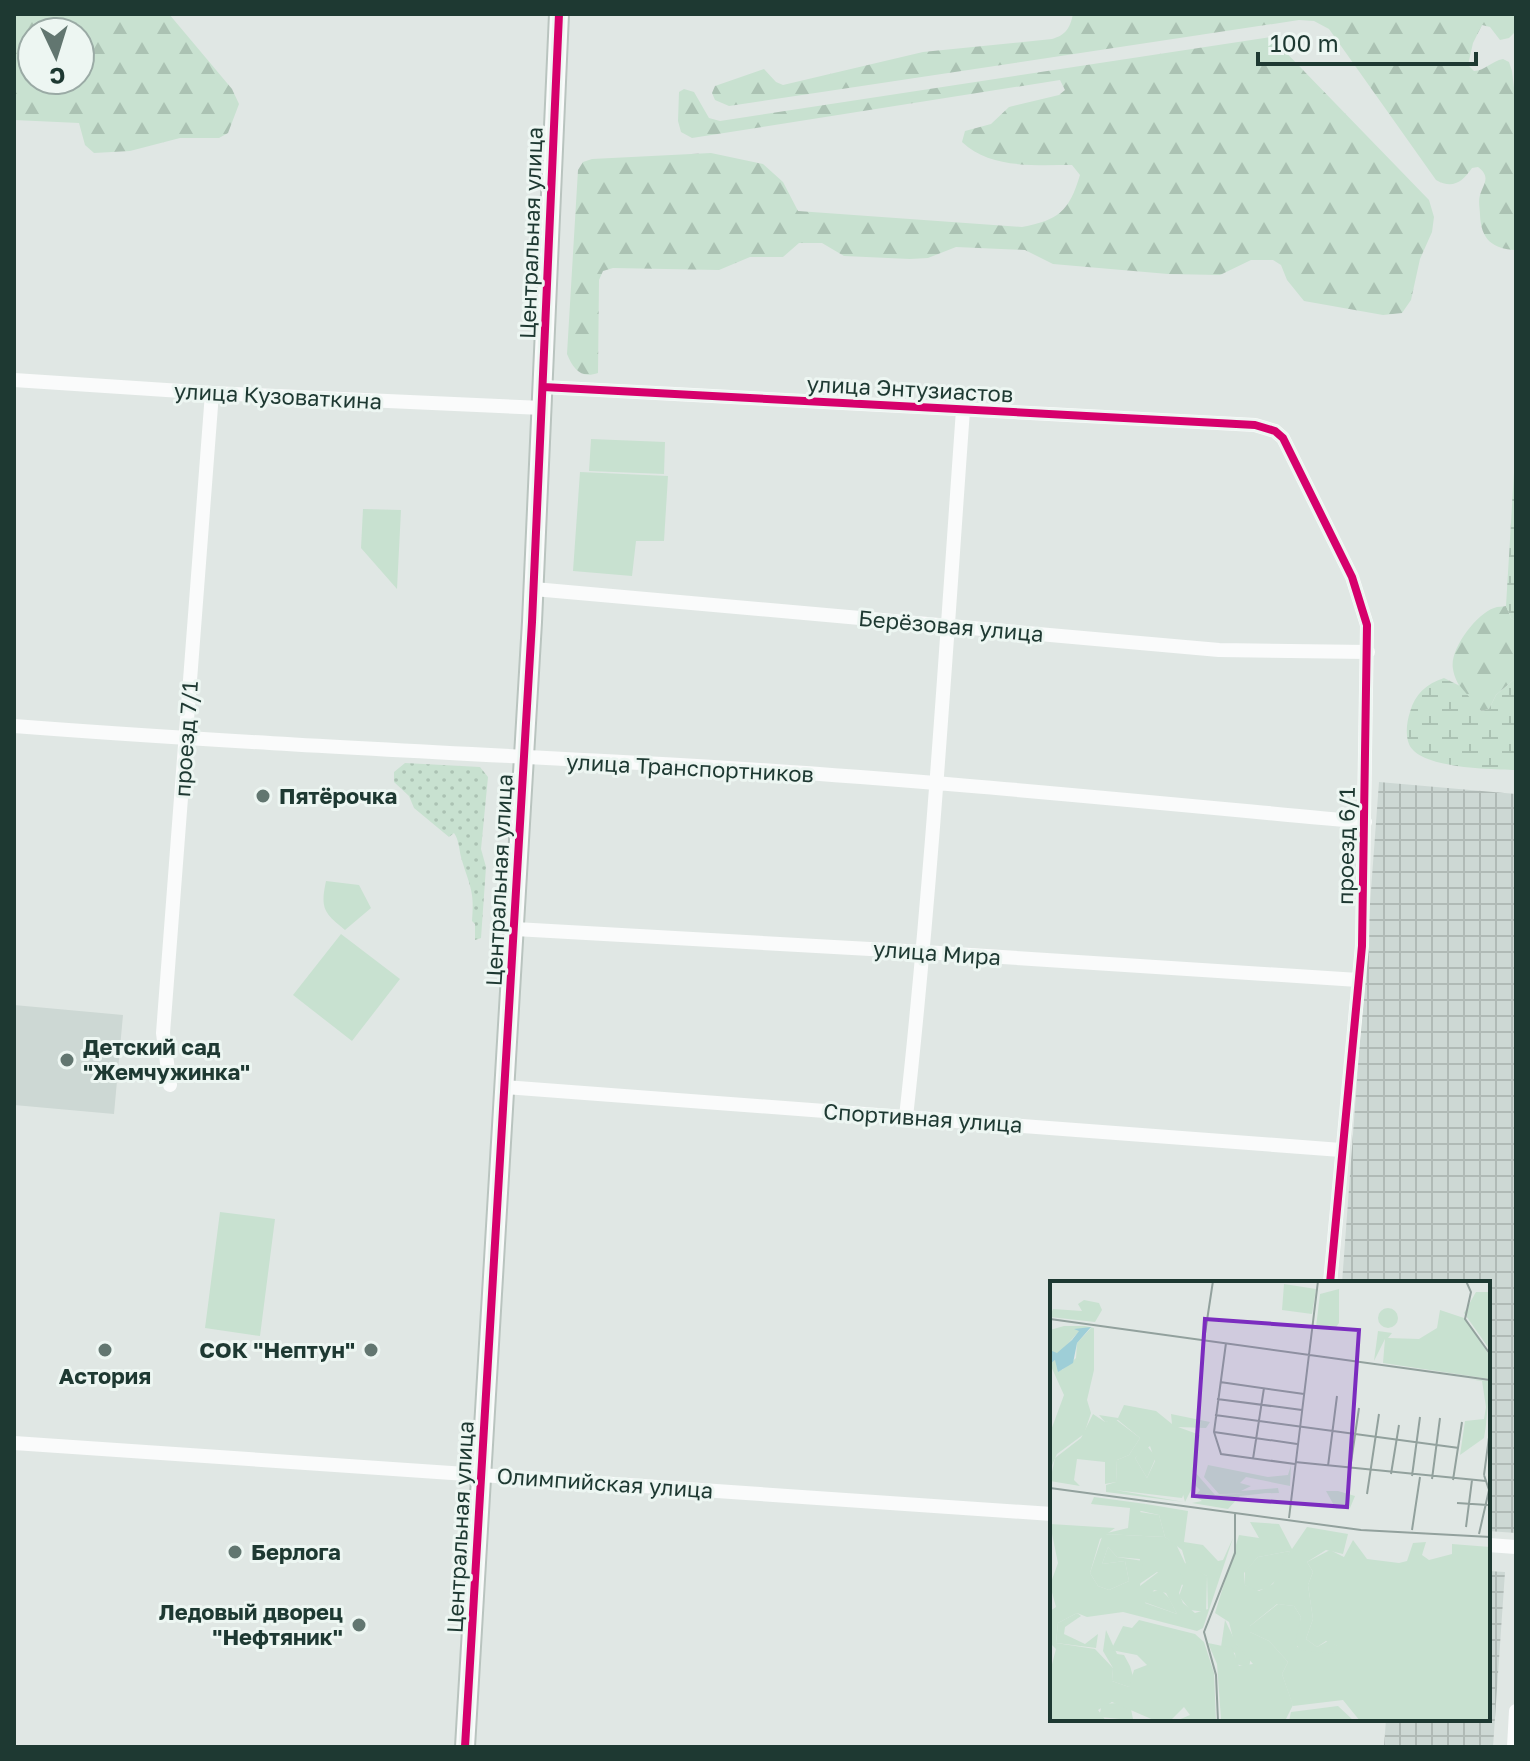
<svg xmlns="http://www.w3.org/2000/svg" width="1530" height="1761" font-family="'Golos Text',sans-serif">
  <defs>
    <pattern id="industrial-grid" width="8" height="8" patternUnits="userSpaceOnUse" patternTransform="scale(2)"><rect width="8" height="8" fill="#cdd8d4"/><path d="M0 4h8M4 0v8" fill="none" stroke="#b0bab6"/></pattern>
    <pattern id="grass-dots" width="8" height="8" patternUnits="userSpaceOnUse" patternTransform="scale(2)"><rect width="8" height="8" fill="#c8e1d0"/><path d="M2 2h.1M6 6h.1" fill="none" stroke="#abc2b3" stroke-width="1.8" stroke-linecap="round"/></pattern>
    <pattern id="forest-firs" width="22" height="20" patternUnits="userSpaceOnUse" patternTransform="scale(2)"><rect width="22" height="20" fill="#c8e1d0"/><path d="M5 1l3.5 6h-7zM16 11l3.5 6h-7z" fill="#abc2b3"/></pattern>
    <pattern id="wetland-marsh" width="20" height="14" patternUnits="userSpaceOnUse" patternTransform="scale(2)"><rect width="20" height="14" fill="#c8e1d0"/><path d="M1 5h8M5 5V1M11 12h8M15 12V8" fill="none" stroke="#abc2b3"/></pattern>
  </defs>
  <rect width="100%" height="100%" fill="#e0e7e4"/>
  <path fill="#cdd8d4" d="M14,1005L123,1015L114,1114L14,1105Z"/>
  <path fill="url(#industrial-grid)" d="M1379,782L1516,794V1533L1488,1531V1283H1342Z
    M1488,1571L1505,1572L1493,1747H1384L1386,1719H1488Z"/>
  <path fill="url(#grass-dots)" d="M405,763L480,767L488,777L481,849L486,867L481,938L475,940V924L472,921C475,890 469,885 461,857C459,849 459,840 454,833L449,837L414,808L409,796L394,782V772Z"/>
  <path fill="url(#forest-firs)" fill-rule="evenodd" d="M14,14H169L232,89L239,104L228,133L219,138H180L130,151L94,153L85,145L79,123L14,120ZM32,32H80V80H32Z
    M1073,14H1515V32L1509,38L1500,40L1490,27L1482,25L1473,43L1468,65L1474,71C1484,71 1492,61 1503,59L1509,62L1512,71L1516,105V250C1492,249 1481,239 1480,215C1480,209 1478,201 1480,195C1484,183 1491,177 1478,167L1472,168C1462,183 1452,189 1436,180L1329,29L1314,21L1299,20L729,106L715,100L712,93L715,86L764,69L776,82L783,85L923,52L1052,39C1066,35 1070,28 1073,14Z
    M1271,37L1429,200L1434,217L1432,232L1420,259L1411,300L1402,313L1383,315L1304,301L1287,280L1281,265L1273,260H1251L1220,275L1168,274L1053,264L1025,250L956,247L928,258L910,259L844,256L822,243H799L783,257H750L719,270L613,268L603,271L599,280L598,373C581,379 573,369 567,354L578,170L583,162L592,159L711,153L763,164L783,182L798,211L1022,227C1058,220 1069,212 1080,175L1072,165C1035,165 990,169 962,142L965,131L991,124L1009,107L1059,95L1065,90L1060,80L692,138L681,132L678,121L679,92L684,89L694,92L709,118L720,121Z
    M1506,606L1511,618L1516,621V678L1496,695L1489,709L1481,711C1469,701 1455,684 1453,669C1449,650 1476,614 1494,608C1498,606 1502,607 1506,606Z"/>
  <path fill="url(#wetland-marsh)" d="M1516,439V621L1511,618L1506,606Z
    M1444,678L1460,686L1481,711L1489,709L1496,695L1516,678V770C1492,769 1419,769 1409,744C1405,734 1407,721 1410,712C1415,694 1426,684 1444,678Z"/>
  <path fill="#c8e1d0" d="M591,439L665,442L664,474L589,471Z
    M580,472L668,476L664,541H636L632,576L573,571Z
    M363,509L401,510L397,589L361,548Z
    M326,881L359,885L371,908L345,930C324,913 320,909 326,881Z
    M341,934L400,979L352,1041L293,995Z
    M220,1212L275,1219L260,1336L205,1328Z"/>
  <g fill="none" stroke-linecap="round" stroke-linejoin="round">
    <defs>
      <path id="secondary" d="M465,1747L532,622L559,14"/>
    </defs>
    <use href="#secondary" stroke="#b9c4bf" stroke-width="22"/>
    <path stroke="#fafbfb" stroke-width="14" d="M14,380L212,393L543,408
      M543,387L1255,425L1275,431L1283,438L1352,577L1367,625L1362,946L1330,1283
      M534,589L1219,650L1368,652
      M14,726C236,743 458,753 680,765C909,778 1137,801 1365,822
      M515,929L924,952L1358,980
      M170,1085L163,1033L212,393
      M506,1087L1341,1150
      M906,1117C932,882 946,646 963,410
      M14,1443L1052,1514
      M1488,1545L1516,1547
      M1514,1747L1516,1711"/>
    <use href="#secondary" stroke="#fafbfb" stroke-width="18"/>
    <defs>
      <path id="cycleway" d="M543,387L1255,425L1275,431L1283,438L1352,577L1367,625L1362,946L1330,1283
        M465,1747L532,622L559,14"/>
    </defs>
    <use href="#cycleway" stroke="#edf6f2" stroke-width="13"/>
    <use href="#cycleway" stroke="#d6006c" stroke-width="8"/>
  </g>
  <g fill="#627670" stroke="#edf6f2" stroke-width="3">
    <circle cx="263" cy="796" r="8"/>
    <circle cx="67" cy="1060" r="8"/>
    <circle cx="105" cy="1350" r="8"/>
    <circle cx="371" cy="1350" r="8"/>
    <circle cx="235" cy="1552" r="8"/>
    <circle cx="359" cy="1625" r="8"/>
  </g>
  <g text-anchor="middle" stroke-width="6" stroke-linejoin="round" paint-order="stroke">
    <g font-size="22" fill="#1e3932" stroke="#edf6f2">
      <text transform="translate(531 233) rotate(-88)" y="8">Центральная улица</text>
      <text transform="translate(910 389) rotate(3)" y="8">улица Энтузиастов</text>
      <text transform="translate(278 396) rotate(3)" y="8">улица Кузоваткина</text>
      <text transform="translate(951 626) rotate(5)" y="8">Берёзовая улица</text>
      <text transform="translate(186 739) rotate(-86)" y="8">проезд 7/1</text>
      <text transform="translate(690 768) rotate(3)" y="8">улица Транспортников</text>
      <text transform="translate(1346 846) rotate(-89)" y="8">проезд 6/1</text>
      <text transform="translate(499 880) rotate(-87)" y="8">Центральная улица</text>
      <text transform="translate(937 953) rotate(4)" y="8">улица Мира</text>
      <text transform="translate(923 1118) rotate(4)" y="8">Спортивная улица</text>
      <text transform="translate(605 1483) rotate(4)" y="8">Олимпийская улица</text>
      <text transform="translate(460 1527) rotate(-87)" y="8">Центральная улица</text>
    </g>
    <g font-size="22" font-weight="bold" fill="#1e3932" stroke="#edf6f2" text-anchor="start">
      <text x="279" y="804">Пятёрочка</text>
      <text x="83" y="1055">Детский сад<tspan x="83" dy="25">"Жемчужинка"</tspan></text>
      <text x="355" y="1358" text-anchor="end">СОК "Нептун"</text>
      <text x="105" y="1384" text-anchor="middle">Астория</text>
      <text x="251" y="1560">Берлога</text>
      <text x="343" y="1620" text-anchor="end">Ледовый дворец<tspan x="343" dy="25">"Нефтяник"</tspan></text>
    </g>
  </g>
  <g transform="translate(1050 1281)">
    <rect width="440" height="440" fill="#e0e7e4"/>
    <path d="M44,216L96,223L90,231L109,234L115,256L53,253L78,247L80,227L41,223ZM27,332L31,335L15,346L14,353L35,363L48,353L46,367L6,362L8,342Z" fill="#c8e1d0"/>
    <path d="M289,8V42L284,49L266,46L270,13ZM426,11H440V69L414,32ZM34,19L49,22L52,29L45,41L0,36L3,28L32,30L28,23ZM390,29L414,37L440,75V98L333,82L335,58L324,80L328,50L342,52L338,57L369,58L387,47ZM418,98L440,100L436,144L434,157L410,174L415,140L434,138L436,126L432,100ZM43,133L55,141L65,138L90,157L79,174L67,179L66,201L55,203V181L27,178L24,199L30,205L0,200L5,177L31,157ZM97,165L106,176L97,197L85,177ZM158,184L218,196L238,194L241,184L240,205L196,196L190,202L201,205L191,210L228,207L229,212L169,213L154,196ZM144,190L165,214L226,211L190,215L178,228L142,222L152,220L145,215L150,209L144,203L135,221L132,209ZM276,210H288L305,215L300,227L286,228ZM53,253L115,256L126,263L135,282L157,295L156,331L140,329L129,315L133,304L107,291L88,304L90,278L67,276L58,266L52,283L75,280L79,300L59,309L48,305L40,292ZM303,259L317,278L349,282L357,280L363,262L376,261L372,274L379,279L402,273V263L440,266V440H310L293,419L243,425L232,393L238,381L219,360L200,351V345L228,323L244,325L251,336L247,366L284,372L287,365L276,360L267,366L256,358L263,338L258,304L263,291L257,281L280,269L294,276ZM240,270L230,295L218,307L205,310L195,304V290L208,276ZM111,309L119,317L127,333L94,321L100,311ZM175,339L187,364L201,375L199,387L186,383L185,372L171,366ZM56,349L67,373L74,374L80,385L84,399L79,406L62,400L63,387L53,370ZM67,422L81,428L83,438L92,440L49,436L52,423ZM288,425L304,440H239L241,431Z" fill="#c8e1d0"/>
    <path d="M14,45H35L44,47V89L37,119L41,132L34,153L7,173L0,189V152L14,114L0,83L5,79L12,89L17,85L26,77L27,62L41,47H32L5,77L4,72L0,74V49ZM74,124L106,130L122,143L121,133L160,141L156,147L128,146L150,154L145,186L132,217L65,209L134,221L56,211V204L66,201L67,179L79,174L90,157L68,139L55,141L49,134L68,137ZM100,165L105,180L97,197L85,177ZM96,223L138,230L134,261L153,264L168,280L173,279L183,257L153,347L147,350L73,331L37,336L27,332L8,342L6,362L45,368L63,387L62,400L79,406L84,389L97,384L87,374L61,369L73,345L82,347L89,339L145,353L154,361L164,392L166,440H126L140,434L134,426L122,438L106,440L62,421L48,429L56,440H0V391L6,368L0,362V330L6,326L0,304L8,282L0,243L65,247L50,258L40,292L48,305L59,309L79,300L75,280L52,283L58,266L67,276L93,280L90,305L111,289H127L134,297L129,312L133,322L145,332L158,328L157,295L137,286L132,269L115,256L109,234L87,229ZM104,309L116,312L127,333L95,322ZM200,241L229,243L242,268L257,246L298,253L293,273L276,269L257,281L263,291L258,304L263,338L256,358L267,366L278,360L288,365L284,373L250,369L245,362L251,336L244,325L227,323L200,345V351L219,360L238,381L232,393L243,424L235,440L171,438L167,383L158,362L182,367L189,385L203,383L184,361L179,341L165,332L189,254L209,257ZM240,270L223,303L209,310L195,304L194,292L208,276Z" fill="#c8e1d0" fill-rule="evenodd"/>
    <path d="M234,3L266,8L262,33L232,29ZM328 37a10 10 0 1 1 20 0a10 10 0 1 1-20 0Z" fill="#c8e1d0"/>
    <path d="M41,46L27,62L23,82L8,91L5,79L0,83L2,70L7,72L22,59L29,50L24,48Z" fill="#9eced7"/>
    <path fill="none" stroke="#92a19d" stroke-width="2" d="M416,0L421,11L415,38L440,73M0,38L440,99M154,59L163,0M176,62L164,151L171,173L245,183M170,101L254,113M167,118L252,129M165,134L409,167M164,151L247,163M203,178L214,107M245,181L436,200M278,185L287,115M300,188L309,127M341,193L349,144M434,194L440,149M362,195L370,136M382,198L390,137M403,199L412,141M0,207L311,249L440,256M317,213L329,133M407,222L438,224M239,237L268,0M416,246L422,199M362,249L370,196M429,253L439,209L434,194M168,440L166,394L154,351L185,272V233"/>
    <path fill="#7b2cbf" fill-opacity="0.15" stroke="#7b2cbf" stroke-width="4" d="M155,38L309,49L297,226L143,215Z"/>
    <rect width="440" height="440" fill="none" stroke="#1e3932" stroke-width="4"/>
  </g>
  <rect width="1530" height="1761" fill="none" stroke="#1e3932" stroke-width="32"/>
  <g transform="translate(56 56) rotate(176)"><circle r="38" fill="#edf6f2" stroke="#9aaaa5" stroke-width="2"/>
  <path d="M0-6L14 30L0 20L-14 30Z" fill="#627670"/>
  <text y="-12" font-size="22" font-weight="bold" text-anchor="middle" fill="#1e3932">С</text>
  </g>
  <path d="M1258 52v12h218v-12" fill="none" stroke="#1e3932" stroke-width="4"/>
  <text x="1270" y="52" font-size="24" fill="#1e3932" stroke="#edf6f2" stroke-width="6" paint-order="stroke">100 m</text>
</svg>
